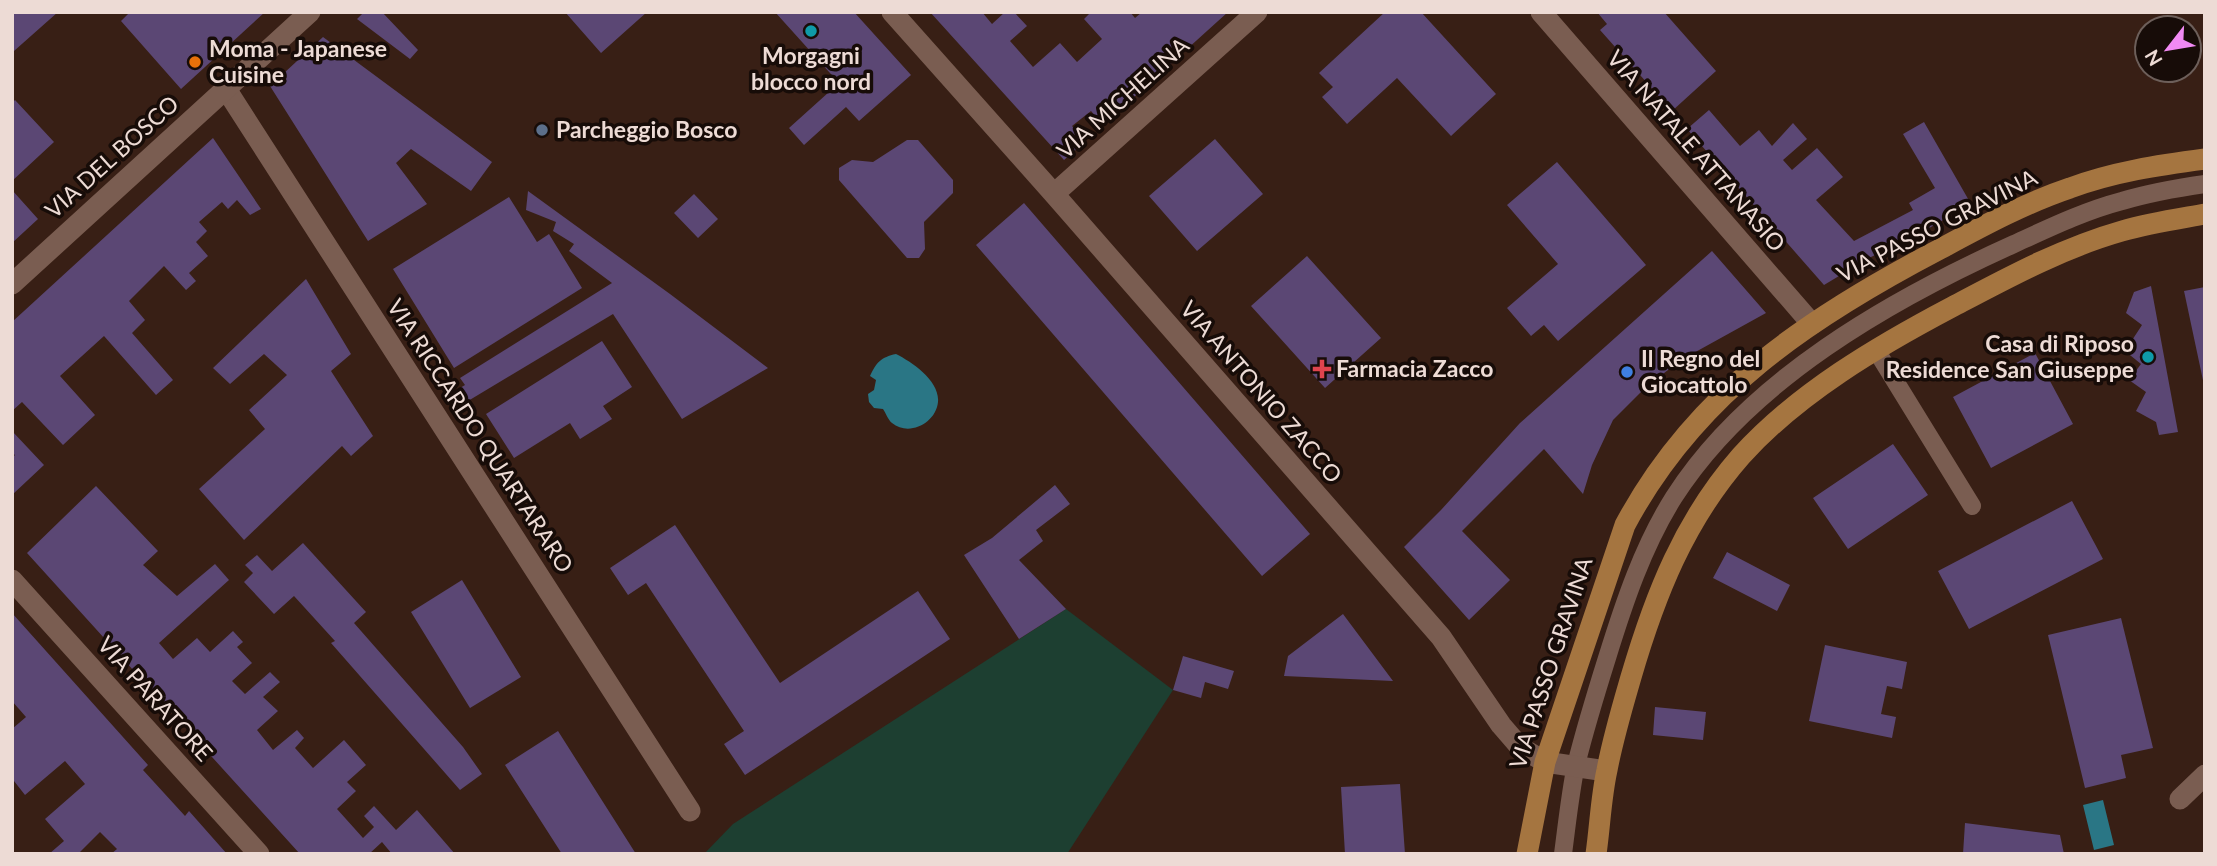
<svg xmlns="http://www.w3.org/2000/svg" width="2217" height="866" font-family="Lato,sans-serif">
  <rect width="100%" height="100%" fill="#381f15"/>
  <path fill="#1d3f31" d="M1066,609L1173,690L1067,854H704L733,824Z"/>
  <path fill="#2a7685" d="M896,354C912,362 940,381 938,402C936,423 909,437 892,423C888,420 886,413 883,409L874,408L869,402L868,394L874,390L876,380L870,376C876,363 881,357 896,354Z
    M2103,800L2114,845L2094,850L2083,805Z"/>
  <path fill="#5b4774" d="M12,12H58L14,51L12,48Z
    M130,12H265L181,89L121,21Z
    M364,12H382L418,50L410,59L357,19Z
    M565,12H647L601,53Z
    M775,12H854L911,75L859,121L846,107L804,145L789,128L839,83Z
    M930,12H982L992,24L1005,12H1014L1027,26L1010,41L1033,67L1060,43L1077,62L1102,39L1084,19L1091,12H1130L1135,18L1142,12H1228L1103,125L1091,111L1072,126L1086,141L1064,160Z
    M1385,12H1421L1496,94L1451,136L1397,78L1347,124L1322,97L1333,87L1319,73Z
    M1597,12H1664L1716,71L1672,111L1600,30L1607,24Z
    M323,37L492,162L471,191L411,149L396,163L427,204L368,241L270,86Z
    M15,100L54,142L12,181V103Z
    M1709,110L1740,146L1759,130L1772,146L1793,123L1807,139L1783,160L1792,170L1817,148L1843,177L1816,200L1854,241L1913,210L1909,203L1935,188L1903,134L1924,122L1971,204L1924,231L1869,258L1824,285L1687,129Z
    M213,138L261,209L250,215L237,200L228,209L222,202L199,222L207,231L196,242L208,256L189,273L196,281L186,290L164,266L129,301L145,320L132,333L173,380L156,395L104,336L60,376L95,415L63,445L22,402L12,411V322Z
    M1215,139L1263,194L1197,251L1149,196Z
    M907,140H918L953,180V193L924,222L925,249L919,258H907L839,180V168L852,160L873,162Z
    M1557,162L1646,265L1558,341L1544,325L1531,336L1507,308L1558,264L1507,205Z
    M12,190L38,219L12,243Z
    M528,191L670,294L768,368L682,419L613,314L468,401L460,388L465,385L460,378L612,283L569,251L574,244L553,231L556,222L526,210Z
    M694,194L718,219L698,238L674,213Z
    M509,197L537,242L549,234L582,288L454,368L393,269Z
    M1024,203L1310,534L1262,576L976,245Z
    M1712,251L1766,313L1681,360L1646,387L1613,420L1592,465L1583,494L1544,449L1462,531L1510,580L1469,620L1404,547L1441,510L1520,423Z
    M1307,256L1381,338L1325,388L1251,306Z
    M306,279L351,354L331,371L373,436L351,456L342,446L244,540L199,489L265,429L249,410L287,375L264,354L230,384L213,368Z
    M2151,286L2178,432L2159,435L2156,422L2136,411L2146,392L2129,380L2141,364L2125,351L2142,325L2126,313L2134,292Z
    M2205,287V385H2204L2184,291Z
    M602,341L632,387L603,406L612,419L580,439L570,423L514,458L486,414Z
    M2035,353L2073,424L1991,468L1953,397Z
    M12,431L44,465L12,495V458L15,455L12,453Z
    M1893,444L1928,495L1848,549L1813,498Z
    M1055,485L1070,504L1036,530L1043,541L1019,560L1066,609L1019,639L964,555L992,538Z
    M96,486L158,551L143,565L177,596L215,564L229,580L159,643L173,659L197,638L210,652L233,631L243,642L237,647L252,663L232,681L245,694L270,672L280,682L263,697L278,711L257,730L273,750L297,730L304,738L295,748L313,768L344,740L366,765L347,782L356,791L337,809L363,838L374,827L364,816L374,806L396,830L417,810L455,854H392L382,842L369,854H300L27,553Z
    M2072,501L2103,559L1969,629L1938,571Z
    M675,525L780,683L918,591L950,639L745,775L724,744L744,731L646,583L628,595L610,568Z
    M303,543L366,612L354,623L463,747L482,774L460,790L331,643L335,641L294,596L274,614L244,582L253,573L245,565L257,555L272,571Z
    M1727,552L1790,585L1777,611L1713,578Z
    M462,580L521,677L470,708L411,612Z
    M12,613L148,765L143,770L185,816L189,811L227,854H111L117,849L100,832L78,854H49L64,841L45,819L85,784L65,761L25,795L14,781L12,782V729L26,717L12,701Z
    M1343,614L1393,681L1284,676L1288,656Z
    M2121,618L2153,748L2121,755L2126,778L2085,788L2048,635Z
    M1825,645L1907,662L1902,689L1887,686L1881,714L1896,717L1892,738L1809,721Z
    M1183,656L1234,671L1228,689L1205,682L1201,698L1173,690Z
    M1655,707L1706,712L1703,740L1653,735Z
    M558,731L603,802L636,854H562L505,765Z
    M1400,784L1405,854H1345L1341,787Z
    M1965,823L2060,835L2064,854H1963Z"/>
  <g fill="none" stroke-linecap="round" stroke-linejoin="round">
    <path stroke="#7a5d51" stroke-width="18" d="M1876,350L1972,506
      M1563,854C1567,824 1570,794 1576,765C1585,729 1596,693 1607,658C1624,603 1643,546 1674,497C1749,380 1890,300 2014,244C2049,228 2084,211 2122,201C2149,193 2177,188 2205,184"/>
    <path stroke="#7a5d51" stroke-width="21" d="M892,12L1054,194L1441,637L1501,725L1520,747L1545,762L1606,771
      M1541,12L1812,324
      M226,89L690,811
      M1054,194L1257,12
      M12,580L259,854
      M2180,799L2205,775"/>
    <path stroke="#7a5d51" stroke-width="21" d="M12,284L310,12"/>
    <path stroke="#a57540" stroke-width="21" d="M1527,854L1545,762L1625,525C1696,392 1810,317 1940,249C1981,227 2025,203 2070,188C2113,172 2159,165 2205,159
      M1596,854C1600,826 1601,797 1607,770C1613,738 1622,708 1631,677C1655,595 1684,521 1741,456C1798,393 1878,346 1952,307C2007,278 2062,248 2122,231C2149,223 2177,219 2205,214"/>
  </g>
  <g fill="#0f9aa8" stroke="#170c08" stroke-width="2.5">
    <circle cx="811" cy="31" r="7"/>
    <circle cx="2148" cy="357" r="7"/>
  </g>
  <circle fill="#e8710a" stroke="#170c08" stroke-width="2.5" cx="195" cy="62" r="7"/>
  <circle fill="#5c6f8a" stroke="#170c08" stroke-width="2.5" cx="542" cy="130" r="7"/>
  <path fill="#e0444e" stroke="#170c08" stroke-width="2.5" d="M1318.5 358.5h7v7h7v7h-7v7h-7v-7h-7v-7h7z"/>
  <circle fill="#3f7fe0" stroke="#170c08" stroke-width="2.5" cx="1627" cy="372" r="7"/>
  <g text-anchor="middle" stroke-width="7" stroke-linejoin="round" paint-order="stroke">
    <g font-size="23" font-weight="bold" fill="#eddbd5" stroke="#170c08" text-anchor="start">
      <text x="209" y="57">Moma - Japanese<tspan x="209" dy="26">Cuisine</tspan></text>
      <text x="811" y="64" text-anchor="middle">Morgagni<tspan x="811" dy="26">blocco nord</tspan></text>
      <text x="556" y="138">Parcheggio Bosco</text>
      <text x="2134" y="352" text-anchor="end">Casa di Riposo<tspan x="2134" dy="26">Residence San Giuseppe</tspan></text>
      <text x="1641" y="367">Il Regno del<tspan x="1641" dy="26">Giocattolo</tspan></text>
      <text x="1336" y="377">Farmacia Zacco</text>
    </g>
    <g font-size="23" fill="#eddbd5" stroke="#170c08">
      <text transform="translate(1123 98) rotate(-42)" y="8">VIA MICHELINA</text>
      <text transform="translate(1696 151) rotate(49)" y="8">VIA NATALE ATTANASIO</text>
      <text transform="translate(112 157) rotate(-42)" y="8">VIA DEL BOSCO</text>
      <text transform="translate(1937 226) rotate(-27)" y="8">VIA PASSO GRAVINA</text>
      <text transform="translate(1261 392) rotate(49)" y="8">VIA ANTONIO ZACCO</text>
      <text transform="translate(480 436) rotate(57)" y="8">VIA RICCARDO QUARTARARO</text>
      <text transform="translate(1551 663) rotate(-72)" y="8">VIA PASSO GRAVINA</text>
      <text transform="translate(155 699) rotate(48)" y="8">VIA PARATORE</text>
    </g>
  </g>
  <rect width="2217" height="866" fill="none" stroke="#eddbd5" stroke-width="28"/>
  <g transform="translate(2168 49) rotate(239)"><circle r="33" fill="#170c08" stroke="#6d5f5a" stroke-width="2"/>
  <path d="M0-5L12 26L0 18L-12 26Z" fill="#f18af4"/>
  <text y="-10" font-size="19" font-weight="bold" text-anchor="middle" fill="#eddbd5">N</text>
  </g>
</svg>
